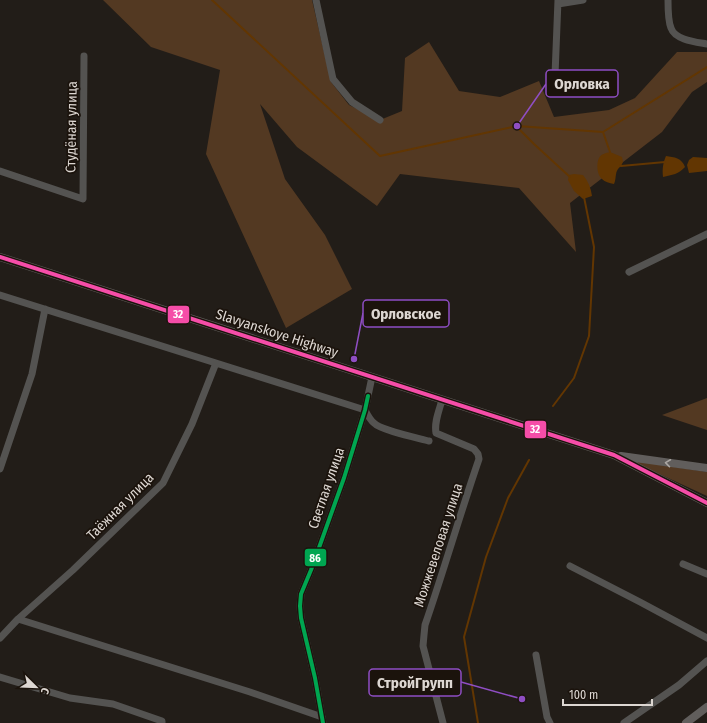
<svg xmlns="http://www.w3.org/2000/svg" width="707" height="723" font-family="'Fira Sans Condensed',sans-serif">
  <rect width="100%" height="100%" fill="#221d18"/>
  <path fill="#533922" d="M103,0H312L331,82L349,105L380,120L402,111L405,58L429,42L459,91L500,97L539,81L554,117L609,110L635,98L677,52H707V82L692,92L662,132L570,203L576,252L519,188L400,174L377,206L297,147L260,104L285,179L325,235L352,289L286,328L206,154L220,70L151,47Z
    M707,398V430L662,415Z
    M629,460L707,472V496Z"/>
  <path fill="#623602" d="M610,152L622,157L623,162L621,166C614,171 617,177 614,184C609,183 605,182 602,179C597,175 596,164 599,158C601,154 606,153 610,152Z
    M666,156C674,157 682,158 685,167C679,174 672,175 663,177C662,169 663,163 666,156Z
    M693,157L707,158V171L689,173L687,165L689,160Z
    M574,174L583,175C588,181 591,188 592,196L583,199L574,191L568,180L569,175Z"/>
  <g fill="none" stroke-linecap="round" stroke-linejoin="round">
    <path stroke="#623602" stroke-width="2" d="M212,0L380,156L517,126L603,132L707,67
      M517,127L534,144L570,177
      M603,132L610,152
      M620,165L621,166L665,162
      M553,406L574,378L589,336L594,247L584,197
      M478,723L464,637L486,557L508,498L529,460"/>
    <path stroke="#545351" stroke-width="7" d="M316,0L333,79L352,102L380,120
      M668,0C668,8 668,21 671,28C675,40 696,42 707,44
      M558,4L583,0
      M555,75L558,0
      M0,171L83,199L84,56
      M629,272L707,234
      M0,295L365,410C367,414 370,420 374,423C380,430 418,438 429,441
      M442,400C439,411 434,422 436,433L474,449L478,454L479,459C460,514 444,570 425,625L424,635L423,646L443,723
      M0,469L32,374L45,309
      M683,564L707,574
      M570,566L640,602L707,638
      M18,619L250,692L322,717
      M0,638L18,619L73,570L163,483L192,424L216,363
      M536,655L547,717L550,723
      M0,677L70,698L113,704L162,721V723
      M323,723L315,678L301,618L300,606L301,594L311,570L344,478L365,410L372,377
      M624,723L679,685L707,661"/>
    <path stroke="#615e5c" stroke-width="8" d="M0,257L614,455L707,503
      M621,456L707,468
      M686,723L707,707"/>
    <defs>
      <path id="bus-1" d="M0,257L614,455L707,503"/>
      <path id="bus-2" d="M323,723L315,678L301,618L300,606L301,594L311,570L344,478L365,410L368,396"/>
    </defs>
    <use href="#bus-1" stroke="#1b130c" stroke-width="7"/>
    <use href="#bus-2" stroke="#1b130c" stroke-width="7"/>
    <use href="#bus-1" stroke="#f54da8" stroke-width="4"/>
    <use href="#bus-2" stroke="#00a651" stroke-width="4"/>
  </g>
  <defs><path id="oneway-chevron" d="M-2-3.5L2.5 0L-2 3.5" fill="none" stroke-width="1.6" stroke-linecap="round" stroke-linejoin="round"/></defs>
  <use stroke="#aba7a3" href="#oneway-chevron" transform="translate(668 463) rotate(-172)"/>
  <g text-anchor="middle" stroke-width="3.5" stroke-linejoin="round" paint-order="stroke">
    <g font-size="14" fill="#ddd7d2" stroke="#1b130c">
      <text transform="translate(71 127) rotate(-89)" y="5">Студёная улица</text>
      <text transform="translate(277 333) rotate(18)" y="5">Slavyanskoye Highway</text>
      <text transform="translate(326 488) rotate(-71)" y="5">Светлая улица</text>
      <text transform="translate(120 506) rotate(-45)" y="5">Таёжная улица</text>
      <text transform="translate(438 545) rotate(-72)" y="5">Можжевеловая улица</text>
    </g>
  </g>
  <path fill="none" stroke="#8f4ec3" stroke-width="1.5" d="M517 126L546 84M354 359L363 313M522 699L461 682"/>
  <g fill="#8f4ec3" stroke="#1b130c" stroke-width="1.5">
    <circle cx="517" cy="126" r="4"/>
    <circle cx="354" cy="359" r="4"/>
    <circle cx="522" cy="699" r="4"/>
  </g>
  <g fill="#1b130c" stroke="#8f4ec3" stroke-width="1.5">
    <rect x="546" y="70" width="72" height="27" rx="4"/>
    <rect x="363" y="300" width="86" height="27" rx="4"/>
    <rect x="369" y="669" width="92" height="27" rx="4"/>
  </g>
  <g font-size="15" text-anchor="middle" font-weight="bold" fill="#ddd7d2">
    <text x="582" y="89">Орловка</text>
    <text x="406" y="319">Орловское</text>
    <text x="415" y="688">СтройГрупп</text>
  </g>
  <g stroke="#1b130c" stroke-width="1.5">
    <rect x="167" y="305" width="23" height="19" rx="4" fill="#f54da8"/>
    <rect x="524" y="420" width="23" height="19" rx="4" fill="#f54da8"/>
    <rect x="304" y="548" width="23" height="19" rx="4" fill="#00a651"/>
  </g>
  <g font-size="11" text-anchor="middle" font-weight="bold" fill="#fff">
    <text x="178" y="318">32</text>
    <text x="535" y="433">32</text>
    <text x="315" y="562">86</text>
  </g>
  <g transform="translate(36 687) rotate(113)" stroke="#1b130c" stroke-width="3" paint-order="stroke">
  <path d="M0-3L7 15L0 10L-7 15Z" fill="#ddd7d2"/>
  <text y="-6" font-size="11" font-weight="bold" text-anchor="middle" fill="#ddd7d2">С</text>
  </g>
  <path d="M563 699v6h89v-6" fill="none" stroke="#ddd7d2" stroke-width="2"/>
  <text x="569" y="699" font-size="12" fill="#ddd7d2" stroke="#1b130c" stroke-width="3" paint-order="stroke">100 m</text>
</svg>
